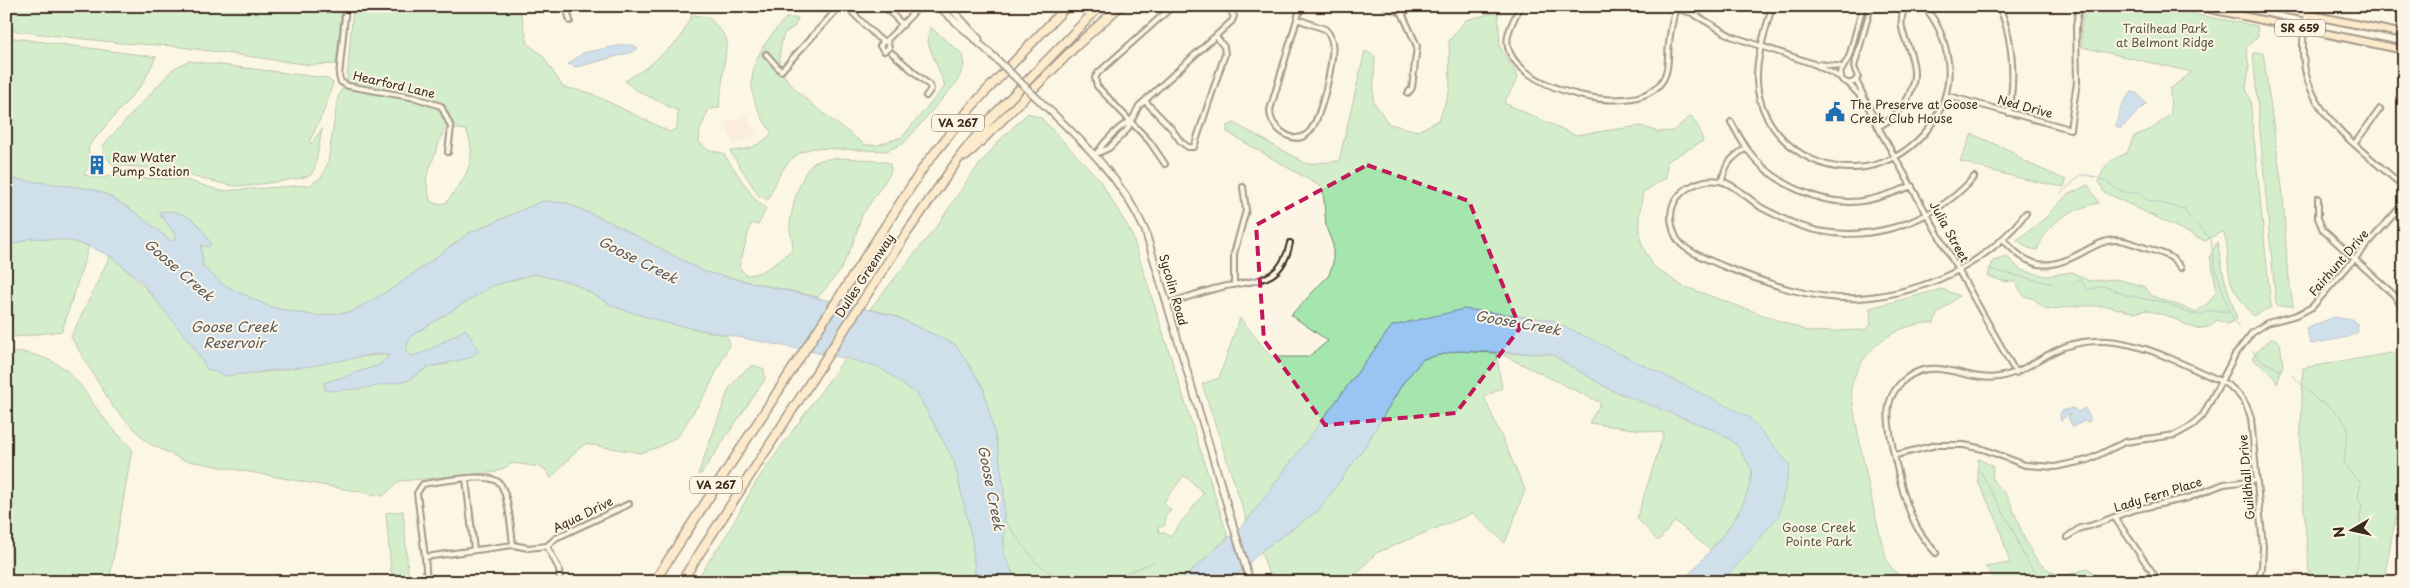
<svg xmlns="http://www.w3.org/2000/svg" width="2410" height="588" font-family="'Playpen Sans',sans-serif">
  <rect width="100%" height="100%" fill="#fcf5e5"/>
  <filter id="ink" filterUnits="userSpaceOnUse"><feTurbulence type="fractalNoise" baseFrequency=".02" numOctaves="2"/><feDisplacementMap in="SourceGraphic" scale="10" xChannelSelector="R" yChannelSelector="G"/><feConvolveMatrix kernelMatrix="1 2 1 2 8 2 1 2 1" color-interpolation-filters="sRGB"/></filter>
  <g filter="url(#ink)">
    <path fill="#f8e2d1" d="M746,114L756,135L734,145L725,124Z
      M2300,569L2302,582H2275L2277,573Z"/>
    <path fill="#a5e5ae" stroke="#708866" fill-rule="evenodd" d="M6,6H342L336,64L311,65L174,46L121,43L6,30Z
      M353,6H519L528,44L542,55L563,87L590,93L670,132L677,128L678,111L634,89L625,81L646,68L679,40L692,15L709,17L725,36L727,41L719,108L709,109L700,130L699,142L708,150L723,153L754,198L766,209L758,225L751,223L739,267L746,275C762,275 781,261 792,249C794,239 789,233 790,223C792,208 801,171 814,163C827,154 870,160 886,162L890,164L891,172L862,215L852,246L840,271L818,297L705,272L610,222L567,203L543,201L469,233L395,287L351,312L316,316L270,307L224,285L203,267L201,244L160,216L166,220L175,234L174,241H171L136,213L108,195L92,189L6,178V37L156,57L143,83L91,143L88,148L90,164L84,174L94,178L116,176L129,178L183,179L221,191L310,185L322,177L328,162L338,97L347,80ZM451,128L466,130C480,161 464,179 446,203L436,204L430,201L426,178L443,132Z
      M2085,6H2168L2198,15L2257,26L2258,36L2246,47L2249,68L2246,89L2250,100L2271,307L2253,316C2246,306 2235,293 2231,282C2226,266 2230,246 2223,231L2205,241L2104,192L2099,181C2105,163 2110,160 2127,153L2134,136L2152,129L2171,114L2170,89L2192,72L2082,47L2081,29Z
      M1498,12L1500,47L1518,77L1504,103L1575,135L1641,126L1658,132L1673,131L1691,116L1699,128L1703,141L1667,161L1666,178L1643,192L1639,216L1641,243L1653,266L1680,285L1810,332L1865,330L1871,325L1870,308L1942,289L1959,296L1937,314L1934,323C1896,322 1859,350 1851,388C1849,397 1882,554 1888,563C1892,570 1902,576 1907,582H1721L1732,569L1790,464L1552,320L1392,326L1247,521L1202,384L1219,378L1240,318L1271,357H1308L1328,341L1291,315L1329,275L1333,263V245L1326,227L1323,188L1227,132V126L1234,123L1307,164L1339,161L1365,51L1375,56L1373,101L1389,124L1418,131L1439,120L1450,89L1449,41L1466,20Z
      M786,18H798L794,27L784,33C781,45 777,58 782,71C790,92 845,129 865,145H878L902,137L945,86L928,43L930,27L962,54L964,66L957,82L903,144L886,151L813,148C786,155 778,176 768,200L759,196L730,151C748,150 760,146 772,133C738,87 750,57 786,18Z
      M2253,53H2263L2283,194L2287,264L2293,306H2276Z
      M189,61L326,78L333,83L324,111L309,142L311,144L322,129L315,167L311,175L301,178L248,186H234L160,169L114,165L109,161L102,148L106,142L174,68Z
      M1028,113L1041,118L1099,179L1131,232L1228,537L1179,582H1017L1004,555V491L998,448L983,387L956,345L893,315L870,309L937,226L971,175L999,141ZM1184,475L1204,493L1170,537L1165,533L1159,532L1158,528L1165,525V517L1171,510L1163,503Z
      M1972,134L2013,152L2023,161L2066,180L2064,187C2028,181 1994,172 1960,161Z
      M2088,185L2099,203C2069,210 2049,220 2037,250L2028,248L2017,240L2043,220L2067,195Z
      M30,238L66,240L89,246L62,331L6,338V247Z
      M2217,242L2224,277L2237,319L2228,324L2217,320L2209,327L2196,329L2168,316L2146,310L2135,313L2107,306H2076L2046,310L2034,299L2024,296L2015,282L2002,281L1988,276L1993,261L2007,257L2021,270L2046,276L2072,272L2089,281L2117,279L2145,287L2152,296L2197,312L2210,301L2217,290L2210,256Z
      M110,256C143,281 167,313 192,345C197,352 201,361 207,367C227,389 355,352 389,355L380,365L324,383L407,381L428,367L449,364L466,329L425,352L413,356L405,352L411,336L492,286L534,274L573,283L615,307L666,323L726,335L730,343L707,391L678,436L661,446L641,453L586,444C579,446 559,470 551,478L547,471L540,467L513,463L496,472L400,481L383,496L183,460L148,443L113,407L71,337Z
      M2273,338L2280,343L2283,365L2277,384L2273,375L2252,358L2262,346Z
      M1456,351L1496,353L1502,388L1484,397L1525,490L1505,543L1473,513L1376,553L1352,578L1337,582H1286L1268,572L1261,551L1319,510L1366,445L1403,383L1423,359Z
      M2404,351V488C2394,516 2390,552 2383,582H2310L2300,461L2303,368Z
      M22,352C72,362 75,380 103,417C112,429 123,439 132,449L109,582H6V354Z
      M1499,353L1551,354L1609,389L1717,431L1737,445L1752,470C1750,502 1730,527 1710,550L1675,521L1658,541L1637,518L1664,433L1589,423L1601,403Z
      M845,358L880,367L918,395L954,461L972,539L976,582H695L729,531L756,482Z
      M753,365L764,369L765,379L705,468L701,474H698L729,389L740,375Z
      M1978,459L1993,466C1990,490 2002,484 2010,502C2022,527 2028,569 2062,575C2069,576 2081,570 2088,568L2102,582H1999L1985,567L2010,563L1997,520L1978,482Z
      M403,511L409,582H392L386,513Z"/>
    <path fill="#99c5f2" stroke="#73879d" d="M622,45H633L638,48L633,52L577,67L568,64L583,53Z
      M2132,92L2137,93L2146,104L2120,129L2116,126C2118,114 2123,100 2132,92Z
      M6,178L92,189L108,195L136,213L171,241L176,239L175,234L159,212C184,208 201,222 211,245L209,247L201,245L203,267L224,285L270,307L316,316L351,312L395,287L469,233L543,201L566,203L610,222L705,272L892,315L956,345L983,387L998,448L1004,491V555L1017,582H976L972,539L954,461L918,395L879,367L845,358L666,323L615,307L573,283L534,274L492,286L411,336L405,352L413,356L425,352L466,329L479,351L470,358L428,367L407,381L359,389L325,391L324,383L380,365L389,355L376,354L311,366L225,376L207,369L195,349L141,281L110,256L89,246L66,240L30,238L6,247Z
      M1464,309L1552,320L1749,417L1790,465L1779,515L1750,551L1721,582H1682C1710,550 1749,515 1752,470L1737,445L1717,431L1609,389L1551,354L1456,351L1423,359L1403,383L1366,445L1319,510L1261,551L1231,582H1179L1247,521L1392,326Z
      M2334,317L2352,320L2357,323L2358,332L2348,337L2311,344L2306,329Z
      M2073,408L2078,412L2085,408L2090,418L2089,422L2084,421L2073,427L2068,417L2071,415L2068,414L2061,421L2060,415L2062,411Z"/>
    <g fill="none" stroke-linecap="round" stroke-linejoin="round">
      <path stroke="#73879d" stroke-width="1" d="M2061,193L2081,175C2110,175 2111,195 2140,193L2147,200L2185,209L2190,218L2211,239L2214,263L2229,311L2239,328
        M1988,269L2053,284
        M2072,283L2077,282L2079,278L2087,290L2103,286L2126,295L2166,303L2191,314L2201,315L2208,311H2228
        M2253,351L2259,359L2282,371
        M2292,375L2318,401L2326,404L2341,417L2348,428L2344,461L2348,470L2361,483L2358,497L2362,506L2360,515L2361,536L2358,563L2352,582
        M1981,472C1990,490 2000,506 2009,523C2020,542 2022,562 2040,576V582
        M1004,520L1036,562L1059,579L1080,582
        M1095,582L1117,577L1154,562"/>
      <defs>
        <path id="street" d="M346,6L339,76L341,82L348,86L416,98L441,106L451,127L448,152
          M566,6L570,21
          M846,6L878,38L888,43L889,48L884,51L880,46L884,41
          M884,6L903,25
          M1384,6L1402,13L1416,6
          M1520,6C1514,21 1502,37 1510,53C1527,91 1632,118 1660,84C1670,72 1667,58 1669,44C1670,31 1673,19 1676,6
          M1665,6L1692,13L1731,36L1814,64L1840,77
          M1772,6C1766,30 1756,56 1757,81C1759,130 1805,170 1854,168C1908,167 1955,114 1948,61C1945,40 1938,21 1923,6
          M1863,6L1849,57L1840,73L1842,80C1848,85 1854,84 1858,77L1854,67L1871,6
          M1999,6C2014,41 2015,77 2009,113
          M2309,6C2283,100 2342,132 2404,187
          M1402,13L1417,46L1412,88L1408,93
          M1297,19L1325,29C1329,33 1331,37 1332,42C1335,59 1320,125 1307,134C1298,141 1290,138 1282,132C1274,126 1270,120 1270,110L1301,6
          M886,41L920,6
          M892,53L929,85L931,89L926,96
          M766,54L781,71L840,6
          M1819,64L1843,67
          M1856,80L1878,127L2016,373
          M1848,83L1862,98
          M1945,95L2070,129L2077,82L2076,26L2079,6
          M1145,101L1171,128L1181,142L1188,147H1194L1225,54L1224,47L1216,36
          M1130,121C1116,129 1105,141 1096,154L1109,148L1127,130L1139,106L1232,21L1234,16L1227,6
          M1731,122C1736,131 1741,140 1747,149C1772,184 1825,209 1868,200C1883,197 1898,191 1912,186
          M1878,127C1903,114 1920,87 1912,59C1907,37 1896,30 1905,6
          M2355,143L2380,109
          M1165,164L1150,142L1097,86L1095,78L1098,73L1173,6
          M1974,177C1929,229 1850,250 1786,220C1778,216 1770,212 1762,208C1750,200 1734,184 1720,181C1703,178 1682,187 1674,203C1668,215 1672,236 1682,245C1693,255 1710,260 1723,266C1766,283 1813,301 1860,298C1924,293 1987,265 2026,213
          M1722,181C1725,164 1731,158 1746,148
          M2318,198V218L2323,230L2394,295L2400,304
          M2003,239C2029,270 2049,271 2083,252C2094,246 2104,240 2116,240C2127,240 2139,246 2149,249C2164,254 2172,255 2181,268
          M1234,285V254L1246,210L1243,187
          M1167,304C1185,298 1204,291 1222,287C1256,279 1281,285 1290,243
          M1896,455L1936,445H1964L1983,449L2025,465L2055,467L2088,460L2125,442L2175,435L2193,425L2203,415L2235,355L2252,333L2267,323L2297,315L2312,307L2404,203
          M466,479L474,550
          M2115,518L2159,582
          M2067,537L2080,528L2090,526L2133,510L2188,498L2224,484L2257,480
          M547,546L556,538L629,504
          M1936,553C1927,543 1918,532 1913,519C1903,498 1885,427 1889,405C1892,390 1903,378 1917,372C1943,361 1971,382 1999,377C2023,373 2041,356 2064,347C2119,327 2171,360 2221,381C2237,390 2246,400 2251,418L2263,547L2262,568L2256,582
          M425,557L417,493L423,484C439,482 492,470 501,485C509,498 511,529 513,545
          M427,582L425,557L513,545L528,548L547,546L559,569L560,582"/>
        <path id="secondary" d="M938,6L991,54
          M949,6L979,39
          M1041,102C1083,142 1120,176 1145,230L1250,582"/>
        <path id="primary" d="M2196,6L2404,50
          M2267,6L2404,34"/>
        <path id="highway" d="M966,156L1076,46L1120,6
          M654,582L925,165L973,105L1067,6
          M681,582L908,231L962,154L992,117L1100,6"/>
      </defs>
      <use href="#street" stroke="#3b2a1e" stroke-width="8"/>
      <use href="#secondary" stroke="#3b2a1e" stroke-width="9"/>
      <use href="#primary" stroke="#3b2a1e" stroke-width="10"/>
      <use href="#highway" stroke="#3b2a1e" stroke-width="11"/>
      <use href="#street" stroke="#fcf5e5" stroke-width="4"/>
      <use href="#secondary" stroke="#fcf5e5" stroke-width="5.5"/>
      <use href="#primary" stroke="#fddcac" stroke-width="6"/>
      <use href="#highway" stroke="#fddcac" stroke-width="8"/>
      <defs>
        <path id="secondary-bridge" d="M991,54L1041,102"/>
      </defs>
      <use href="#secondary-bridge" stroke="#3b2a1e" stroke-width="9" stroke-linecap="butt"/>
      <use href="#secondary-bridge" stroke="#fcf5e5" stroke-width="5.5"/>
    </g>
  </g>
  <path d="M0 0H2410V588H0ZM1367,165L1469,201L1520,328L1456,413L1325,425L1264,340L1256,225Z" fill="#fcf5e5" fill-opacity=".55" fill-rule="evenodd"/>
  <path fill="none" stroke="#c2185b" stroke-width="4" stroke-dasharray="10 6" stroke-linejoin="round" d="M1367,165L1469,201L1520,328L1456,413L1325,425L1264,340L1256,225Z"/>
  <defs>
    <symbol id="civic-bare" viewBox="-9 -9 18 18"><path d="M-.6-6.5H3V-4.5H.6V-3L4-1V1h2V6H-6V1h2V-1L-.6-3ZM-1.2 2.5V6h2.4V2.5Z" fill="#1f6fb2" stroke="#fcf5e5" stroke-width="2.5" paint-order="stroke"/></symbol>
    <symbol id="building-bare" viewBox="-9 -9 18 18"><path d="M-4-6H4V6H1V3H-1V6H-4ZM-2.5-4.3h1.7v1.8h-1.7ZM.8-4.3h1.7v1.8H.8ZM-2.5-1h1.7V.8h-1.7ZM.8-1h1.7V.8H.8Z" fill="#1f6fb2" stroke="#fcf5e5" stroke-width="2.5" paint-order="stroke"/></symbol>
  </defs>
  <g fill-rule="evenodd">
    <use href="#civic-bare" x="1821" y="98" width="28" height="28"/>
    <use href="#building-bare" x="83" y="151" width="28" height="28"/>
  </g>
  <g text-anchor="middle" stroke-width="4" stroke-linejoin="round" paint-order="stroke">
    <g fill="#fcf5e5" stroke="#75675a" stroke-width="1">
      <rect x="2275" y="19.5" width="50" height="17" rx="4"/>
      <rect x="932" y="114.5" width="52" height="17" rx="4"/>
      <rect x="690" y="476.5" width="52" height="17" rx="4"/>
    </g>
    <g font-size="11" font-weight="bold" fill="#3b2a1e">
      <text x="2300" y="32">SR 659</text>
      <text x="958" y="127">VA 267</text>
      <text x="716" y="489">VA 267</text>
    </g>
    <g font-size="12" fill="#565942" stroke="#fcf5e5">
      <text x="2165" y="33">Trailhead Park<tspan x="2165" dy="14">at Belmont Ridge</tspan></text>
      <text x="1819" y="532">Goose Creek<tspan x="1819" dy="14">Pointe Park</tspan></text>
    </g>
    <g font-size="12" fill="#3b2a1e" stroke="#fcf5e5">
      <text transform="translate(394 85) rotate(13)" y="4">Hearford Lane</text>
      <text transform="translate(2025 107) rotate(15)" y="4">Ned Drive</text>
      <text transform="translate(1949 232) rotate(61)" y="4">Julia Street</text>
      <text transform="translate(2339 263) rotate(-49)" y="4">Fairhunt Drive</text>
      <text transform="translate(865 276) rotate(-57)" y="4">Dulles Greenway</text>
      <text transform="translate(1173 290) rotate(74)" y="4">Sycolin Road</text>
      <text transform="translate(2247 477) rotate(-95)" y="4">Guildhall Drive</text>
      <text transform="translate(2158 495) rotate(-17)" y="4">Lady Fern Place</text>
      <text transform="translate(583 515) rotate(-26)" y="4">Aqua Drive</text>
    </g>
    <g font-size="12" fill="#3b2a1e" stroke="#fcf5e5" text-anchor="start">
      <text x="1850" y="109">The Preserve at Goose<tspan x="1850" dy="14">Creek Club House</tspan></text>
      <text x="112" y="162">Raw Water<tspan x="112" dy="14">Pump Station</tspan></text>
    </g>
    <g font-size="14" font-style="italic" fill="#57585e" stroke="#fcf5e5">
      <text transform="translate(638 260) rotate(27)" y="5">Goose Creek</text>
      <text transform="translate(179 270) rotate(41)" y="5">Goose Creek</text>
      <text transform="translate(1518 323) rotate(10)" y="5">Goose Creek</text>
      <text x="234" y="332">Goose Creek<tspan x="234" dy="16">Reservoir</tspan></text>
      <text transform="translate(991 488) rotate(79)" y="5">Goose Creek</text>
    </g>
  </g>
  <rect width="2410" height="588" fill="none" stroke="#fcf5e5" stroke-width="25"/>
  <rect x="12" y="12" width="2385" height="563" fill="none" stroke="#3b2a1e" stroke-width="2" filter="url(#ink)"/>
  <g transform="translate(2352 530) rotate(261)" stroke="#fcf5e5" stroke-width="4" paint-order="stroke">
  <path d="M0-4L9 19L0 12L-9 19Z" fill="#3b2a1e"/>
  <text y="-8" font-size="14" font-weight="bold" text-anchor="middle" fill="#3b2a1e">N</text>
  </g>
</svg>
